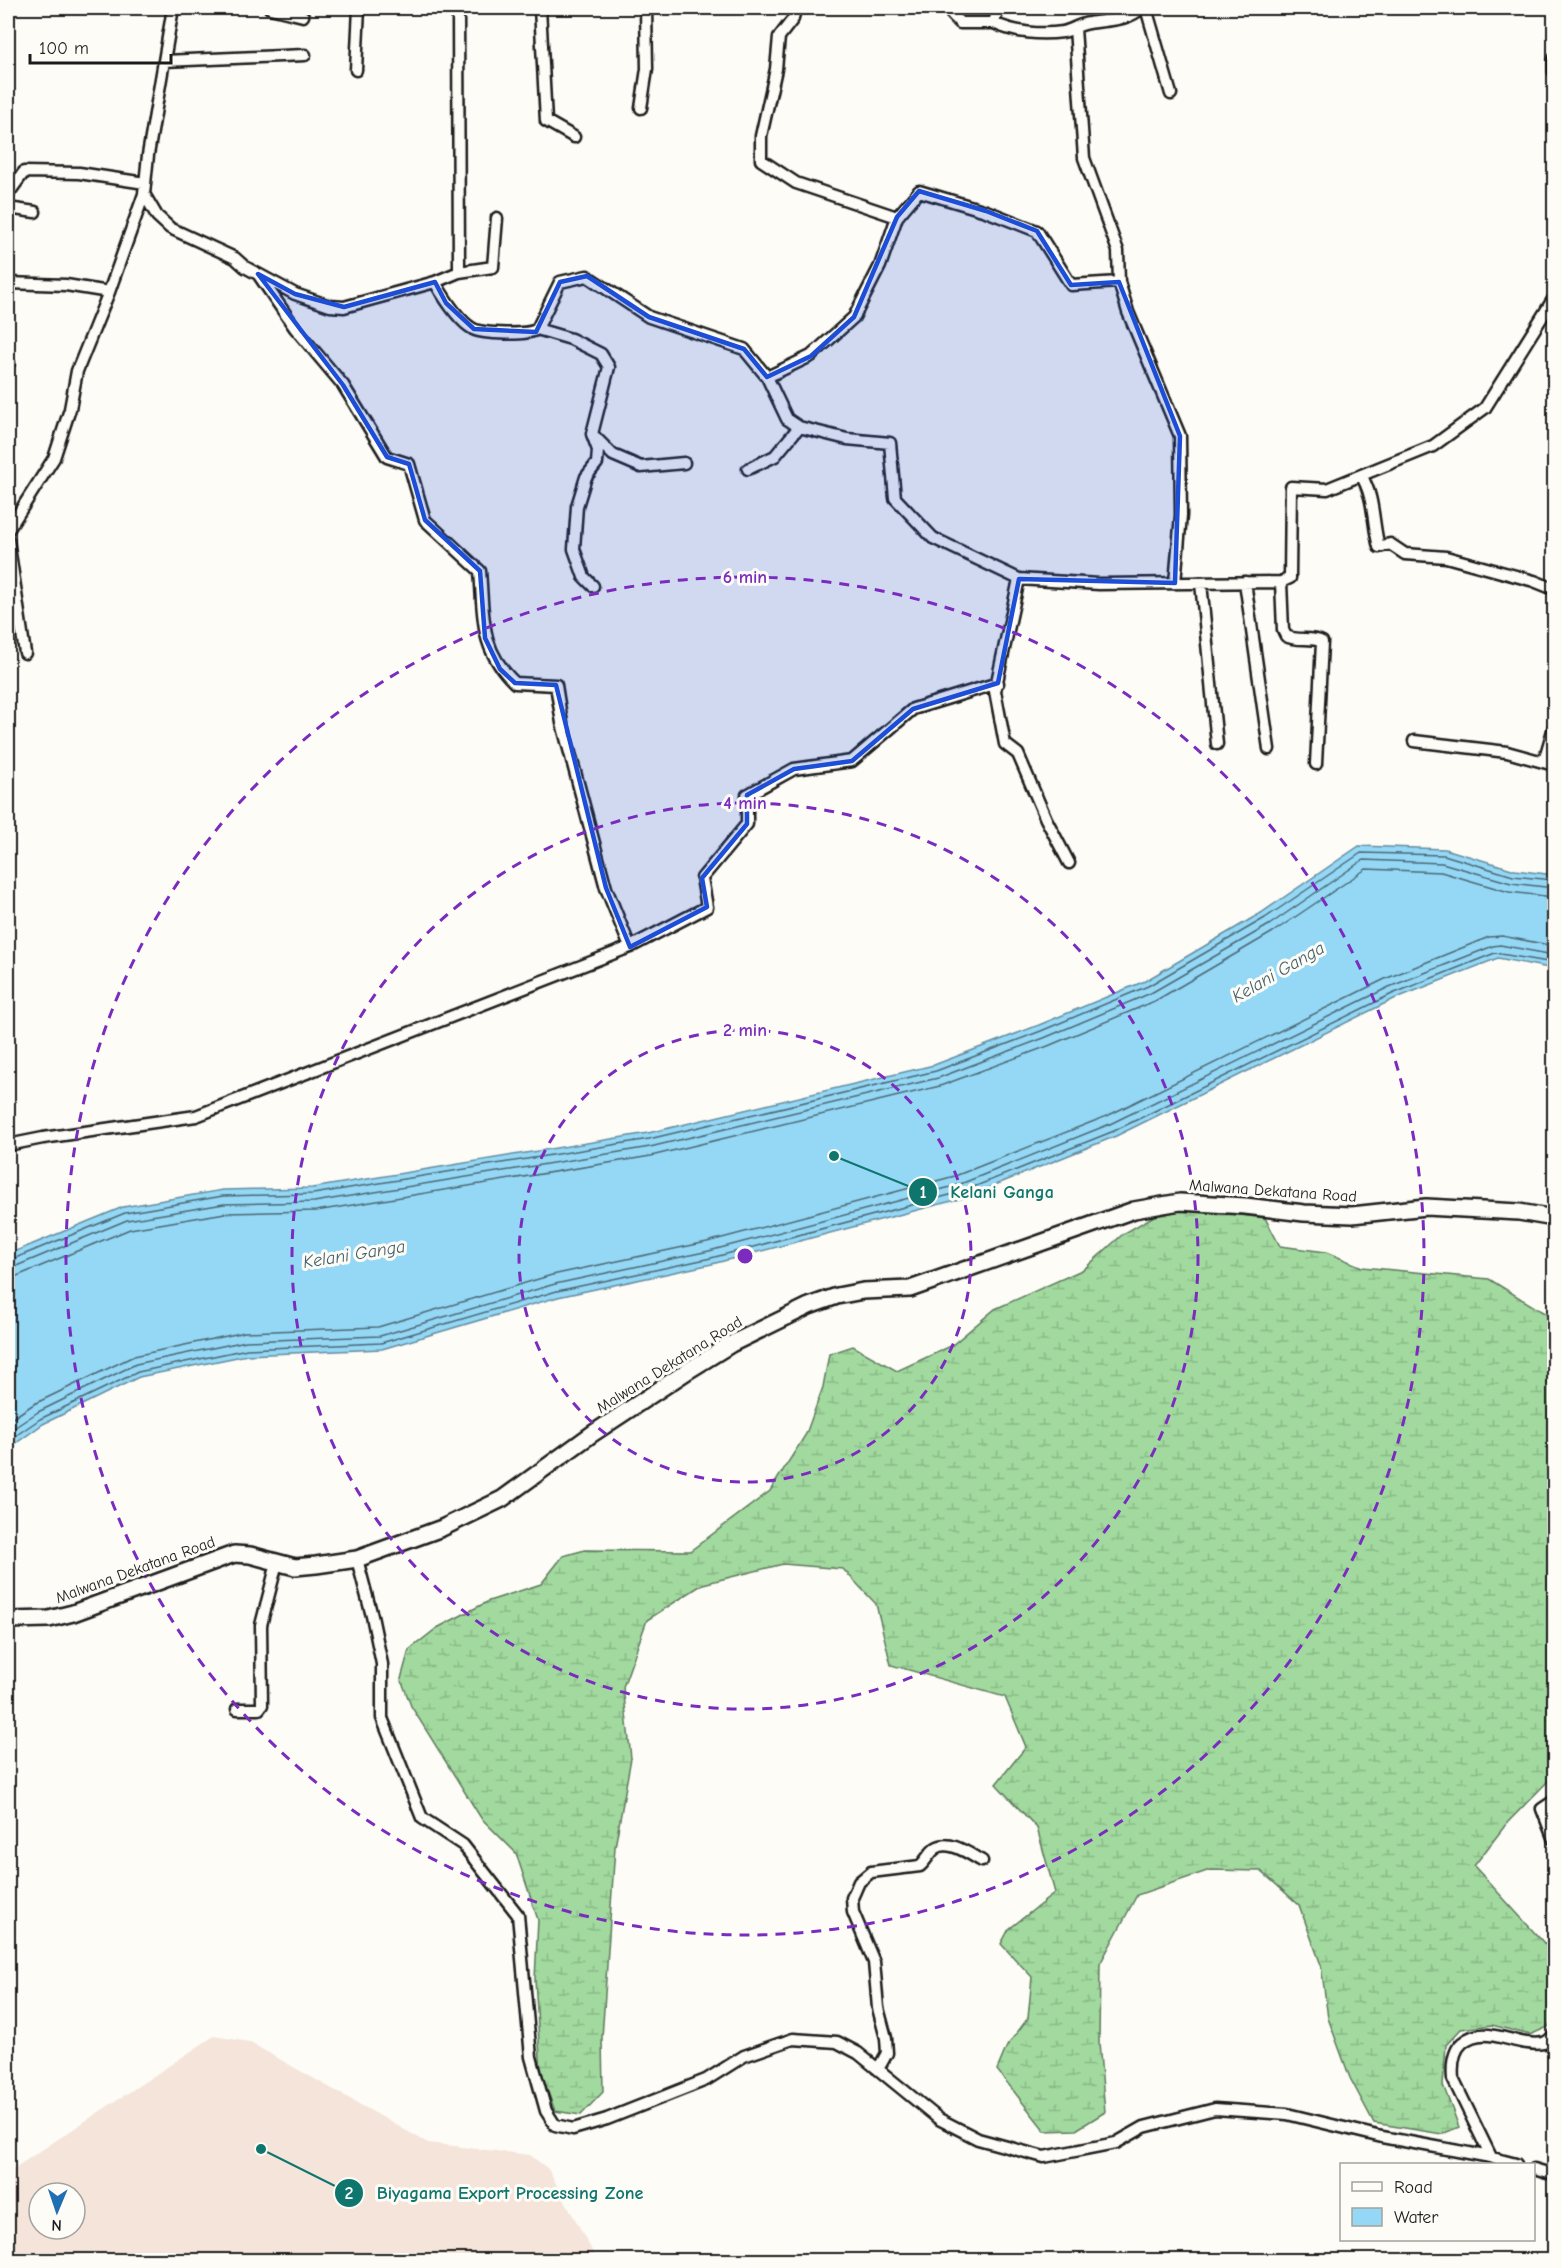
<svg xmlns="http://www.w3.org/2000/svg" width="1562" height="2268" font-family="'Comic Neue',sans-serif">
  <defs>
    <pattern id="wetland-marsh" width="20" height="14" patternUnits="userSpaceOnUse" patternTransform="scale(1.5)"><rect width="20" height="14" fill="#a1d99e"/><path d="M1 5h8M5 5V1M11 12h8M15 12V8" fill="none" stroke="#8aba88"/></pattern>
  </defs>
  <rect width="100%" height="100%" fill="#fdfcf7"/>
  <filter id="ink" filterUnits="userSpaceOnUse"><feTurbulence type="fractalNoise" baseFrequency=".0167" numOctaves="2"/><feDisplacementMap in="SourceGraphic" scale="12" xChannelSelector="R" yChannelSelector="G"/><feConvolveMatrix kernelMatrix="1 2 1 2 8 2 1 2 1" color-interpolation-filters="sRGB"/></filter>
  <g filter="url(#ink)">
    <path fill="#f4e4d9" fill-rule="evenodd" d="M214,2036L249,2042L428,2143L530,2155L548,2169L597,2260H8V2170L13,2169ZM39,2193H75V2229H39Z"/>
    <path fill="url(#wetland-marsh)" stroke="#5e7a5d" stroke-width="1.5" d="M1190,1209L1265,1218L1280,1246L1326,1252L1362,1267L1489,1279L1554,1319V1775L1507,1823L1474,1866L1554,1954V2016L1548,2027L1530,2035L1492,2025L1461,2029L1446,2045L1443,2085L1459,2127L1442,2134L1374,2123L1350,2078L1328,2018L1321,1965L1299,1905L1261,1871L1210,1870L1137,1895L1100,1964L1099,2042L1105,2112L1076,2130L1045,2131L997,2070L1007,2046L1028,2018L1032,1977L1001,1944L1009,1929L1055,1893L1037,1828L996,1784L1026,1747L1005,1697L891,1665L876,1604L843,1569L783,1564L703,1584L647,1620L623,1687L631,1758L615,1847L602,2038L603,2092L581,2115L555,2111L541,2073L535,1979L538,1920L516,1853L481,1818L411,1706L401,1679L409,1650L437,1628L489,1601L541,1584L563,1556L585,1550L690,1551L770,1491L806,1434L823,1387L829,1354L853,1346L897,1371L951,1346L995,1309L1084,1269L1123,1234L1154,1216Z"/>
    <path fill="#94d8f6" stroke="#648d9f" stroke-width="1.5" d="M1359,846L1445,849L1515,870L1554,875V969L1498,958L1394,999L1116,1136L963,1198L712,1264L558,1297L382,1349L247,1355L139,1377L43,1424L8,1449V1256L16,1251L123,1207L223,1190L312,1188L648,1133L934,1065L1039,1025L1145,981L1261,913Z"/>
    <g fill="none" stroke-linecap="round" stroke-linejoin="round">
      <path stroke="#4c6773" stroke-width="1.5" d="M8,1261L125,1213L223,1196L313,1194L649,1139L936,1071L1041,1031L1148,986L1265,918L1361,853L1444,855L1513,876L1554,880
        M8,1268L14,1267L127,1220L224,1204L314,1202L650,1147L938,1078L1044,1038L1151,993L1269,925L1363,860L1442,863L1511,883L1554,888
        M8,1277L17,1276L130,1229L225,1213L316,1211L651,1156L940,1086L1048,1046L1155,1001L1273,932L1366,869L1441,872L1509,892L1554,897
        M8,1421L34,1404L134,1356L245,1332L378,1327L552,1275L707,1242L955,1176L1107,1116L1385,979L1489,937L1502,936L1554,946
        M8,1432L38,1412L136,1364L246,1341L380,1336L555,1284L709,1251L958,1185L1110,1124L1389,987L1493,946L1500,945L1554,955
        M8,1441L40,1419L138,1372L247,1349L381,1343L557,1291L711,1258L961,1192L1114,1131L1392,994L1495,953L1554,963"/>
      <defs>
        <path id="minor" d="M270,8L303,16
          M458,8L459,272
          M540,8L546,121L574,137
          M795,8L793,19L779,37L776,69L761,136V160L796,183L897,217L919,191L986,211L1037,231L1071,285L1119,282
          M946,8L960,23H994
          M998,8L994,23C1014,33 1041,35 1063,32C1072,30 1080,24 1089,23C1106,20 1129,21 1141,8
          M1146,8L1171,94
          M1075,28L1084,158L1118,251L1119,282L1128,312L1180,436L1181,515L1175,583
          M1554,59V72
          M164,61L305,55
          M356,70L359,8
          M641,108L647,69L646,8
          M8,194L24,172L79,173L145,183
          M144,194L157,216L170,228L235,258L245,267L295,294L330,306L344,307L435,282
          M8,208L35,212
          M497,218L493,267L459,272L435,282C443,296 459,321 473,329C483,334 529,336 537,329L560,282L587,276L649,317L744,349L767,377L787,419L799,427L847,439L890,443L895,498L933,538L1019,579L1099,584L1281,582L1283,630L1286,636C1297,642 1312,636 1322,642L1316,764
          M258,274L295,328L343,385L387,457L409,464L425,520L480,571C484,617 479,649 515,683L556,685L562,723L606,888L630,947
          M8,283L66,285L109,292
          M537,329L571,339L601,354L609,367L592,434L598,450L597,463L586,477L577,506L574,549L584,577L593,586
          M8,364L9,363
          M767,377L811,356L854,317L880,266L897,217
          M594,436L613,455L641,467L684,463
          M748,469L775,456L799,427
          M1361,475C1375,498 1372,521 1379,547L1390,544L1405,554L1446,557L1534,581L1554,589
          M8,530L54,458L70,409L77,371L109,292L144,194L148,155L173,8
          M8,540L25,653
          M1019,579L995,691L1005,744L1018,754L1046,819L1069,863
          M1245,582L1269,749
          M1281,582L1290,578L1291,487L1327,489L1433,446L1485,408L1554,298
          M1201,583L1217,744
          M1414,741L1507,752L1554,765
          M1544,761L1554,727
          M8,1145L43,1138L196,1116L630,947L707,907L702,878L747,824V795L794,769L852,761L913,709L998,683
          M357,1559L372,1616L382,1664V1718L422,1818L463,1845L518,1915L531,2057L546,2111L555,2125L573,2129L607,2119L706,2080L744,2056L793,2039L837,2042L858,2053L939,2119L978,2139L1044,2157L1116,2143L1144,2127L1215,2109L1287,2114L1382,2137L1485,2156L1516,2164
          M237,1709H259L262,1705L261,1625L277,1563
          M1554,1801L1542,1809L1554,1840
          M876,2068L881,2064L887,2053L886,2038L878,2008L874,1962L853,1912L852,1898L859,1882L871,1872L920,1866C926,1861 930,1852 936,1848C950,1839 971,1855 982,1861
          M1491,2157L1453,2079C1452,2067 1452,2052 1462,2043C1486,2022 1515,2048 1543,2043C1548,2042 1551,2038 1554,2035
          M1534,2169L1554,2175"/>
        <path id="secondary" d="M8,1620L49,1619L73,1613L234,1554L250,1555L295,1567L316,1565L357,1559L442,1528L502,1499L592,1434L689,1370L731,1344L809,1306L837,1296L863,1291L910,1289L1134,1210L1180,1202L1245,1206L1304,1213L1352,1215L1426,1207L1519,1212L1554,1218"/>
      </defs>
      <use href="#minor" stroke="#1c1c1c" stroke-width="15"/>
      <use href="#secondary" stroke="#1c1c1c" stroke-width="20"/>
      <use href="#minor" stroke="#fdfcf7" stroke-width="10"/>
      <use href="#secondary" stroke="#fdfcf7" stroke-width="15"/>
    </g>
  </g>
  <path fill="#1d4ed8" fill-opacity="0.2" stroke="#1d4ed8" stroke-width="4.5" stroke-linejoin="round" d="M919,191L986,211L1037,231L1071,285L1119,282L1180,436L1175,583L1019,579L998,683L913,709L852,761L794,769L747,795V824L702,878L707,907L630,947L606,888L556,685L515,683L500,669L485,638L480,571L425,520L409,464L387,457L343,385L258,274L295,294L344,307L435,282L446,303L474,329L536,332L560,282L587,276L649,317L744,349L767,377L811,356L854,317L897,217Z"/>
  <g fill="none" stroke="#7b2cbf" stroke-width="3" stroke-dasharray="10 8">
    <circle cx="745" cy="1256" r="226"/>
    <circle cx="745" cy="1256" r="453"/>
    <circle cx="745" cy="1256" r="679"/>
  </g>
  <g text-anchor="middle" stroke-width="6" stroke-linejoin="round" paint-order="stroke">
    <g font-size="16" fill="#1c1c1c" stroke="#fdfcf7">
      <text transform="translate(1273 1190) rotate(4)" y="6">Malwana Dekatana Road</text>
      <text transform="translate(669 1364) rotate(-32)" y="6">Malwana Dekatana Road</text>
      <text transform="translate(135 1569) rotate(-20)" y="6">Malwana Dekatana Road</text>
    </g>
    <g font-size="18" font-style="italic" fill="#465e68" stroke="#fdfcf7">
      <text transform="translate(1278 972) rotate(-30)" y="6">Kelani Ganga</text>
      <text transform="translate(354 1254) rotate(-9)" y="6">Kelani Ganga</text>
    </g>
  </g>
  <circle cx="745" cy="1256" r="9" fill="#7b2cbf" stroke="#fdfcf7" stroke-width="3"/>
  <g font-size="18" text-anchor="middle" font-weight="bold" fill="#7b2cbf" stroke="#fdfcf7" stroke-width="6" stroke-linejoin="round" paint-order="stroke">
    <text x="745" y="583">6 min</text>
    <text x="745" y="809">4 min</text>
    <text x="745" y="1036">2 min</text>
  </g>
  <path fill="none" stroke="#0f766e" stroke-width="2" d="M834 1156L923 1192M261 2149L349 2193"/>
  <g fill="#0f766e" stroke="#fdfcf7" stroke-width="2">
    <circle cx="834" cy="1156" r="6"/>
    <circle cx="261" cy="2149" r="6"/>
    <circle cx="923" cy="1192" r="15"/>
    <circle cx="349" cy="2193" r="15"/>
  </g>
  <g font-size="18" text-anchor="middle" font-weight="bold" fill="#fff">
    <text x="923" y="1198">1</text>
    <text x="349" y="2199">2</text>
  </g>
  <g font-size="18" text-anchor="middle" font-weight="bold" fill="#0f766e" stroke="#fdfcf7" stroke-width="6" stroke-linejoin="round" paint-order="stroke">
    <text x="1002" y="1198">Kelani Ganga</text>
    <text x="510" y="2199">Biyagama Export Processing Zone</text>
  </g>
  <rect width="1562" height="2268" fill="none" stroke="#fdfcf7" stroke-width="30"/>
  <rect x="15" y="15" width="1532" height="2238" fill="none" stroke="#1c1c1c" stroke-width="2" filter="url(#ink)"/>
  <rect x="1340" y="2163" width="195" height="78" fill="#fdfcf7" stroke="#a3a29f" stroke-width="1.5"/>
  <rect x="1352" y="2182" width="30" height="9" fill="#fdfcf7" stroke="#a3a29f" stroke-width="1.5"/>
  <text x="1394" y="2193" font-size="18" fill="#1c1c1c">Road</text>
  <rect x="1352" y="2208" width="30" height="18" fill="#94d8f6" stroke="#a3a29f" stroke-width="1.5"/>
  <text x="1394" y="2223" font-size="18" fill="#1c1c1c">Water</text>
  <g transform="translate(57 2211) rotate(182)"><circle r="28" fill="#fdfcf7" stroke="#a3a29f" stroke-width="1.5"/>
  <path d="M0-4.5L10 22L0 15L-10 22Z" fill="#1f6fb2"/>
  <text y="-9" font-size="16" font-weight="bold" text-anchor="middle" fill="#1c1c1c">N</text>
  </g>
  <path d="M30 54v9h141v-9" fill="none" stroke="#1c1c1c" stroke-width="3"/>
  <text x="39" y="54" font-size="18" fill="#1c1c1c" stroke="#fdfcf7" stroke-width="4.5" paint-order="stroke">100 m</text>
</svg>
